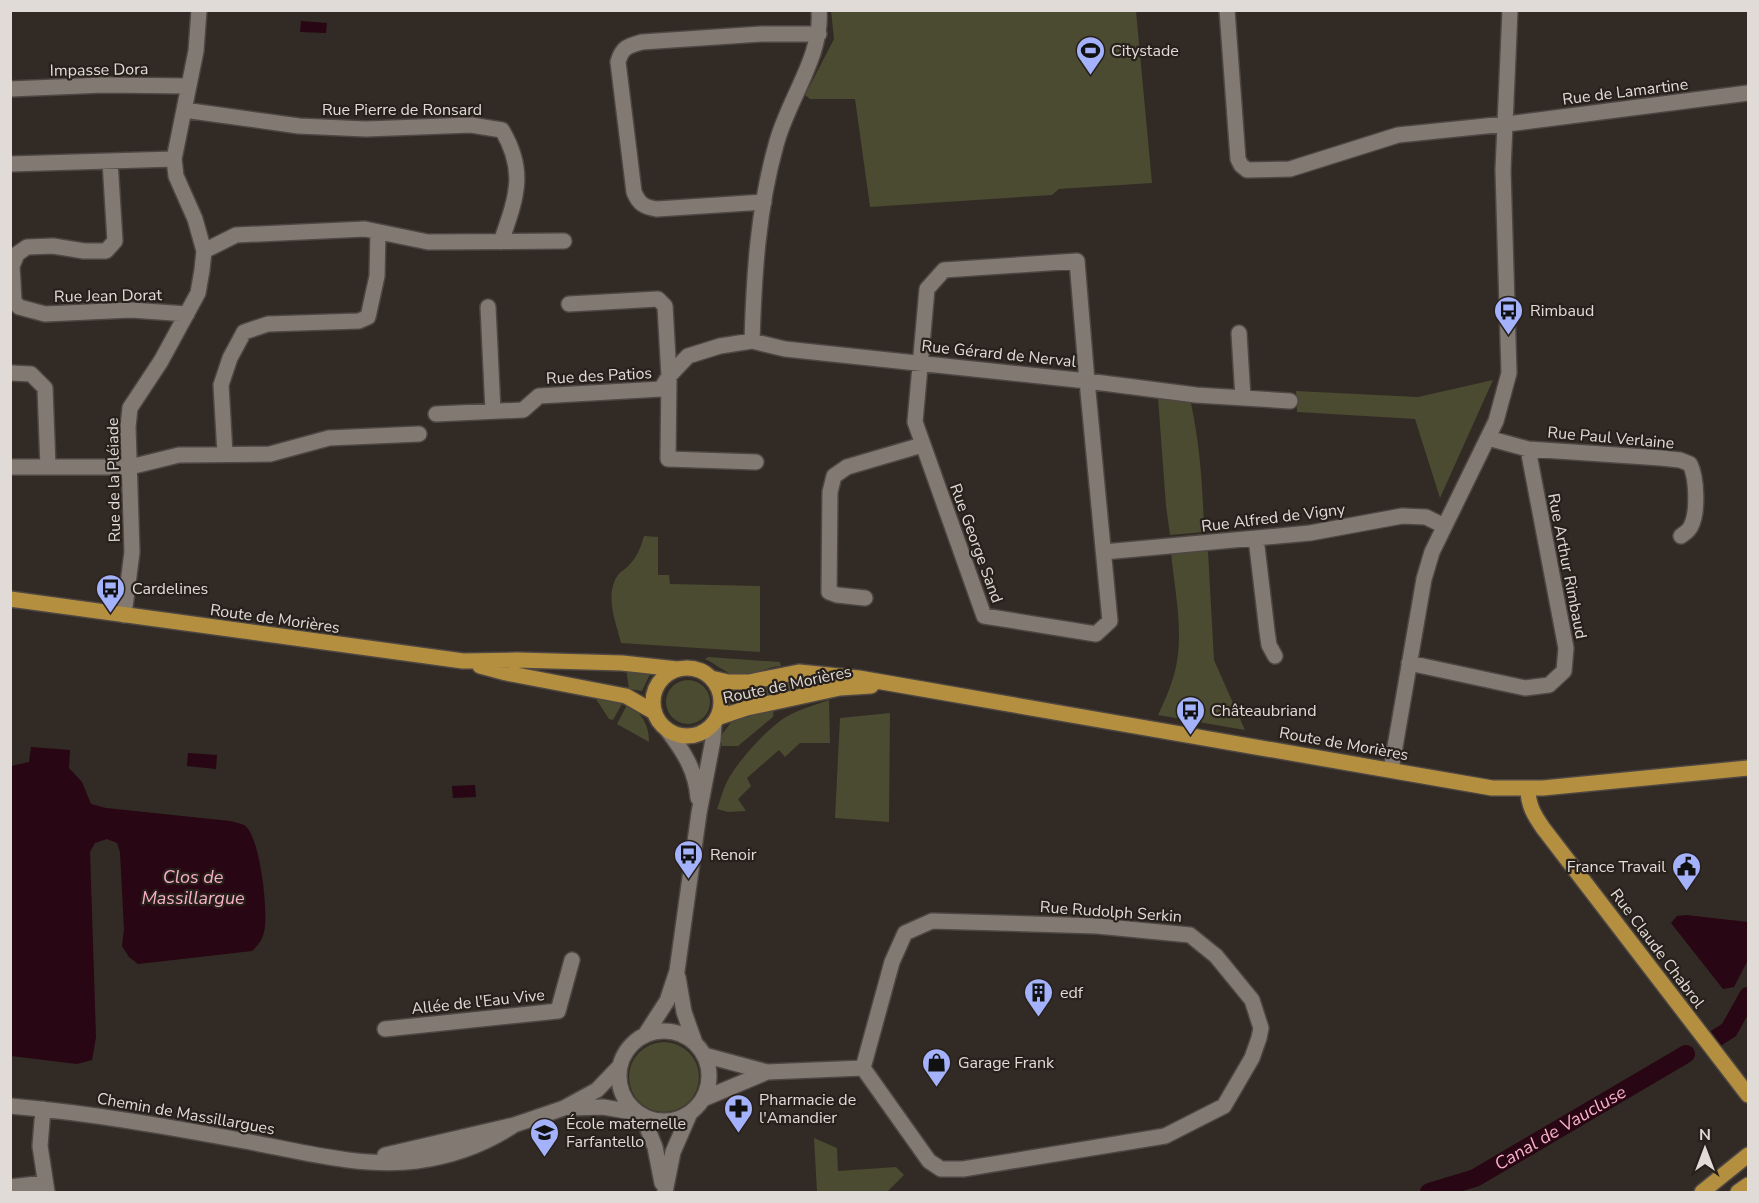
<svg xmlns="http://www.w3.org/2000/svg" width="1759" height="1203" font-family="'Nunito Sans',sans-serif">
  <rect width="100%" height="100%" fill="#322a24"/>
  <path fill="#4a4b31" d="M831,11H1136L1152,183L1059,189L1052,195L870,207L855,99H810L805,95L834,39Z
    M1493,380L1440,498L1415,419L1297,412L1296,391L1418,397Z
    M1158,398L1191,403C1200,446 1203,489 1204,532L1170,535L1166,506Z
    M644,536L658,537V575H669L670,584L760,586V652L621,643C616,622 604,595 618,575C621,571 626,569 629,565C637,557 641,547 644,536Z
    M1208,551L1214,660L1245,730L1158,715C1164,702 1170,689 1174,675C1185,637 1175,593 1171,553Z
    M708,657L780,662L781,666C765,667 747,679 732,674C723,671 714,663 705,659Z
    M626,668L651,672L642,691L629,689Z
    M778,679H827L832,684L738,705L736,689Z
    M666 702a22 22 0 1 1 44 0a22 22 0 1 1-44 0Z
    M594,696L623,702L613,720L609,719Z
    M829,700L830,743H800L785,757L779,750L747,778L751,786L738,799L746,811L728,812L717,809C721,799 723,788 729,778C738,761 769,727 786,717C799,709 815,705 829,700Z
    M628,703C642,714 649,725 649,742L617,724Z
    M774,709L773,717L738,746H722L720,737L732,721Z
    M890,713L889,822L835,818L840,718Z
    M629 1077a35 35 0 1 1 70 0a35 35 0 1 1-70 0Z
    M814,1138L837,1148L838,1171L896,1167L904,1175L887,1192H817Z"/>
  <path fill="#280613" d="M301,21L327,23L326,33L300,32Z
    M31,747L70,750L69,768L82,782L91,804L106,808L230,821C234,822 240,823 244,825C260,834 269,914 264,932C262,941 258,945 252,951L138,964L129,957L122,946L124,929L120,852L117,843L107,839L95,843L90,852L96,1037L92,1060L77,1064L11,1056V766L29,762Z
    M188,753L217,755L216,769L187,766Z
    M475,785L476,797L453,798L452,786Z
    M1686,915L1748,922V960L1734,987L1723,989L1671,923L1677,916Z"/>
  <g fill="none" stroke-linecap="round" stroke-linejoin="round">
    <g stroke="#280613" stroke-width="18">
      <path d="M1715,1039L1729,1030L1748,996"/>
      <path id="s1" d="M1429,1192L1475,1178L1686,1054"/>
    </g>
    <defs>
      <path id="minor" d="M1227,10L1238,159L1241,165L1247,170L1290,169L1398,135L1515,123L1748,93
        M10,89L104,85L188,86
        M184,110L299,126L366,129L471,125L502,130C527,172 516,198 501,242
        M110,161L115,241L106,251H84L53,246L27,247L17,254L12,266L14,301L19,307L45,314L131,310L187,314
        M10,164L174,159
        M764,202L657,209C644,207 639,204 634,192L618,62C622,47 628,46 642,42L761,34H819
        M204,251L236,235L365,229L428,242L564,241
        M1077,261L1087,381L1110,621L1096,634L984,616L915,422L927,289L944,270Z
        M569,304L658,299L665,306L669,376L668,459L756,462
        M488,307L493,411
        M1239,333L1243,398
        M752,341C754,275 758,209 776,145C787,101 823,56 819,10
        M12,373L31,374L45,388L48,467
        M436,414L523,410L539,396L661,389L669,376L688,356L720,346L752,341L785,349L1087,381L1196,395L1290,401
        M1488,438L1528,449L1661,458L1680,460L1690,464C1697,478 1698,513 1691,526C1689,531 1685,533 1681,536
        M225,454L221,385L230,358L244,332L268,324L359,321L368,317L377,276L378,232
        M10,467H130L179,455L270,454L329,438L419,434
        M1256,538L1267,631L1269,645L1275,656
        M1104,552L1310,533L1402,516L1426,517L1444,526
        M865,598L837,595L829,592L830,492L834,476L847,467L922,445
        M124,615L132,552L128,427L130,408L161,361L198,293L202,270L204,251L195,219L176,176L174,159L196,51L199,10
        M1409,663L1525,688L1549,685L1564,671L1566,648L1528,449
        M668,731C684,752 696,771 698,798
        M1391,770L1424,579L1432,552L1496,421L1509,373L1503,170L1510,10
        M678,977L684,1012L695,1043
        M385,1029L558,1011L572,960
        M619 1076a45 45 0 1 1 90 0a45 45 0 1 1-90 0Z
        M645,1035L667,1001L677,971L699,813L713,740L714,723
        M704,1055L767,1072L863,1068L929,1161L941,1169H963L1165,1136L1224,1106L1252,1058L1259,1038L1261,1028L1252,1000L1216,956L1190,935L1097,926L932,921L905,933L892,962L863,1068
        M703,1099L767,1072
        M10,1106C91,1113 170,1127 250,1142C303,1152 362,1168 417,1161C453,1156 484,1145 514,1125
        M570,1108L603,1107L638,1113
        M43,1109L40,1146L47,1192
        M642,1115L655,1147L662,1183
        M385,1155L514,1125L564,1108L597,1090L620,1066
        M10,1187L45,1183
        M665,1192L673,1152L690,1113"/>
      <path id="major" d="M10,599L463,661L517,660L622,663L677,669
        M480,666L506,673L626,696L654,712
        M653 702a34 34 0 1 1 68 0a34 34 0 1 1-68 0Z
        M711,678L728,682H749L799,672L859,678L1492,788H1543L1748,768
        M717,718L747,708L840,688L871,686
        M1528,789C1528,805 1534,815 1543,828L1748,1095
        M1702,1192L1748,1155
        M1738,1192L1748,1185"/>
    </defs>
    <use href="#minor" stroke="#4d4642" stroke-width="18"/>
    <use href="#major" stroke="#4d4642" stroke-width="18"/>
    <use href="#minor" stroke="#837973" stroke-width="15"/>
    <use href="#major" stroke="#b38f3f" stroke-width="15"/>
  </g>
  <defs>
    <symbol id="stadium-pin" viewBox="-11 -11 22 30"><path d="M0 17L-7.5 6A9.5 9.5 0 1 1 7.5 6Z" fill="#a4b2fc" stroke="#28201b"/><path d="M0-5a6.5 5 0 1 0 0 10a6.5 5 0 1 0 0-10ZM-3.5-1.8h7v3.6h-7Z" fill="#111"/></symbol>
    <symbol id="bus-pin" viewBox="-11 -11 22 30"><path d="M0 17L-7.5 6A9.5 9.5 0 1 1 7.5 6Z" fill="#a4b2fc" stroke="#28201b"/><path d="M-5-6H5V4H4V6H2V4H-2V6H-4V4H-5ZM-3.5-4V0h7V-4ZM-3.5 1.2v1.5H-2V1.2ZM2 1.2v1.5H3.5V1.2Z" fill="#111"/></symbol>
    <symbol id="civic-pin" viewBox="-11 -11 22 30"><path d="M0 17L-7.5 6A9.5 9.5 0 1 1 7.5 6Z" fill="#a4b2fc" stroke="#28201b"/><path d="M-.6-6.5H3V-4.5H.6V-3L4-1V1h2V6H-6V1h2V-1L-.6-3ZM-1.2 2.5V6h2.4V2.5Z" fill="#111"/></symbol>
    <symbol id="building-pin" viewBox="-11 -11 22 30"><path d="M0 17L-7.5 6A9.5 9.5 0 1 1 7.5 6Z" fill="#a4b2fc" stroke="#28201b"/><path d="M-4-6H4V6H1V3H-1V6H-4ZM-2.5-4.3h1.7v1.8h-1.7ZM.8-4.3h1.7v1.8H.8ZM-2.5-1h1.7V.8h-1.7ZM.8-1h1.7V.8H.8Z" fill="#111"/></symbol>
    <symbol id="shop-pin" viewBox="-11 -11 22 30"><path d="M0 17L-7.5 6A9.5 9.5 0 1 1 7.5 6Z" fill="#a4b2fc" stroke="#28201b"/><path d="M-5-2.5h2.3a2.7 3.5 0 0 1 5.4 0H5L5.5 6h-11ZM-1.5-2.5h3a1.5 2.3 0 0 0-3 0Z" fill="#111"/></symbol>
    <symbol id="pharmacy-pin" viewBox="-11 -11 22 30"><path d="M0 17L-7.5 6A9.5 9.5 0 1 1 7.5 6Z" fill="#a4b2fc" stroke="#28201b"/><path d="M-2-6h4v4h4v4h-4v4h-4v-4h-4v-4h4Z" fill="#111"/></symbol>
    <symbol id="school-pin" viewBox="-11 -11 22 30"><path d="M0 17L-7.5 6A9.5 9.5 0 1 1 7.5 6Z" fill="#a4b2fc" stroke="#28201b"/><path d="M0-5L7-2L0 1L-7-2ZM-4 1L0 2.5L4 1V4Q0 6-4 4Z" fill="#111"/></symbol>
  </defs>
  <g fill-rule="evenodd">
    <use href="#stadium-pin" x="1074" y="34" width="33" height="45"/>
    <use href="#bus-pin" x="1492" y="294" width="33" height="45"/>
    <use href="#bus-pin" x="94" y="572" width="33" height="45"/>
    <use href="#bus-pin" x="1174" y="694" width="33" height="45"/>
    <use href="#bus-pin" x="672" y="838" width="33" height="45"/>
    <use href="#civic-pin" x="1670" y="850" width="33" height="45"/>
    <use href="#building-pin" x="1022" y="976" width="33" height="45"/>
    <use href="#shop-pin" x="920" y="1046" width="33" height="45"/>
    <use href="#pharmacy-pin" x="722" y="1092" width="33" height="45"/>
    <use href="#school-pin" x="528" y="1116" width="33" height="45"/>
  </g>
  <g text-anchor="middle" stroke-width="4.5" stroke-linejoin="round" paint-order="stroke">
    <g font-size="16" fill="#e0dbd7" stroke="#28201b" text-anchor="start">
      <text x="1111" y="56">Citystade</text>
      <text x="1530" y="316">Rimbaud</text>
      <text x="132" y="594">Cardelines</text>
      <text x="1211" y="716">Châteaubriand</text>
      <text x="710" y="860">Renoir</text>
      <text x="1666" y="872" text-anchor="end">France Travail</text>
      <text x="1060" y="998">edf</text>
      <text x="958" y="1068">Garage Frank</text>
      <text x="759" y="1105">Pharmacie de<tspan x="759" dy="18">l'Amandier</tspan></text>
      <text x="566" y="1129">École maternelle<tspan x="566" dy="18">Farfantello</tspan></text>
    </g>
    <g font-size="16" fill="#e0dbd7" stroke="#28201b">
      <text transform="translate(99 69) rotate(-1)" y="6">Impasse Dora</text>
      <text transform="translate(1625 91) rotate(-7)" y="6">Rue de Lamartine</text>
      <text x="402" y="115">Rue Pierre de Ronsard</text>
      <text transform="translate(108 295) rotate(-1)" y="6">Rue Jean Dorat</text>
      <text transform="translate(999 353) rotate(6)" y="6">Rue Gérard de Nerval</text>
      <text transform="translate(599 375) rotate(-3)" y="6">Rue des Patios</text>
      <text transform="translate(1611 437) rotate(5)" y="6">Rue Paul Verlaine</text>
      <text transform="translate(113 480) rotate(-91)" y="6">Rue de la Pléiade</text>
      <text transform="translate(1273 517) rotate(-7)" y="6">Rue Alfred de Vigny</text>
      <text transform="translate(977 543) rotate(70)" y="6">Rue George Sand</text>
      <text transform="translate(1568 566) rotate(79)" y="6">Rue Arthur Rimbaud</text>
      <text transform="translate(275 618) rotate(8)" y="6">Route de Morières</text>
      <text transform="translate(787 684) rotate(-12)" y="6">Route de Morières</text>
      <text transform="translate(1344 743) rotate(10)" y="6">Route de Morières</text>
      <text transform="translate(1111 911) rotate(4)" y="6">Rue Rudolph Serkin</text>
      <text transform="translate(1658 948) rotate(53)" y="6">Rue Claude Chabrol</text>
      <text transform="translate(478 1001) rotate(-6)" y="6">Allée de l'Eau Vive</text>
      <text transform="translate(186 1113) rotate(10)" y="6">Chemin de Massillargues</text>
    </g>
    <g font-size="18" font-style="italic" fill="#fab1c8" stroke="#28201b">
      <text x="193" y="883">Clos de<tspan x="193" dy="21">Massillargue</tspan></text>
      <text dy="6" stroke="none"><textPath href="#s1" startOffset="147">Canal de Vaucluse</textPath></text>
    </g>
  </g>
  <rect width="1759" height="1203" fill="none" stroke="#e0dbd7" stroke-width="24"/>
  <g transform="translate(1705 1149)" stroke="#28201b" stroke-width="4.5" paint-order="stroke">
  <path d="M0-4.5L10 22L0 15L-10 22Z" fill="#e0dbd7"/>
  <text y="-9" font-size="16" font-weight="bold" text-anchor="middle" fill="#e0dbd7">N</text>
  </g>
</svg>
